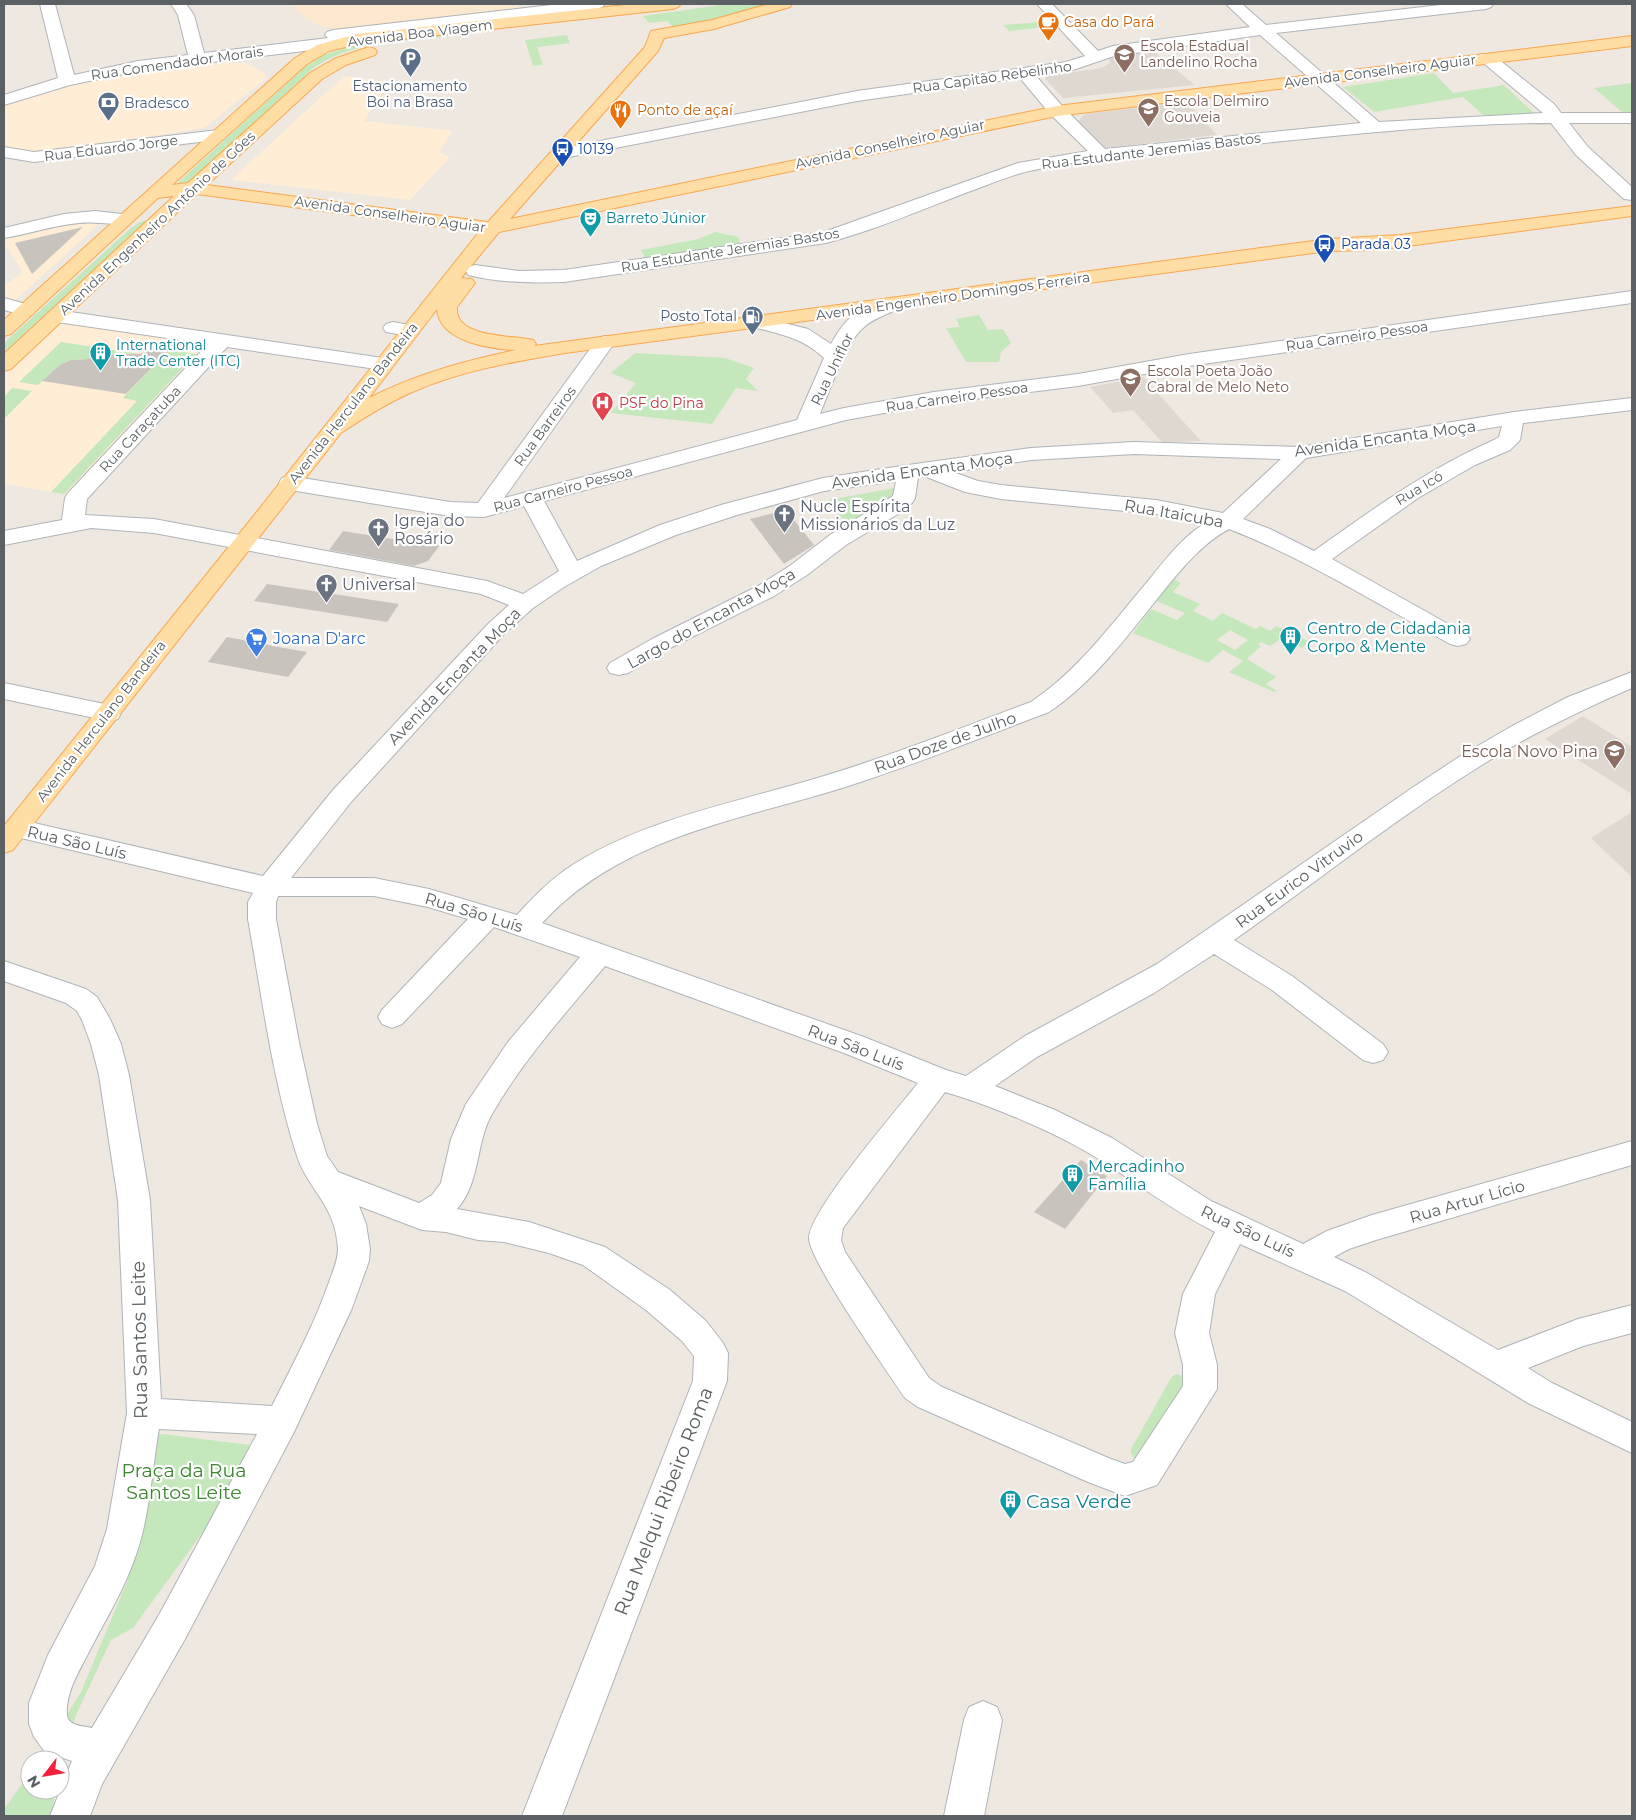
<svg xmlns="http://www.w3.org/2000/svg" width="1636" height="1820" font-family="Montserrat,sans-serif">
  <rect width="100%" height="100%" fill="#eee8e1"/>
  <path fill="#ffedd5" d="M203,61L244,63L251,65L266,75L263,81L204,128L55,151L28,153L4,148V104L69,84L104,76Z
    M344,76L389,82L364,121L453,131L439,152L450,157L410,200L231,180Z
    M72,221H91L98,225L12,303L4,301V286L19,275L22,270L4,244V238Z
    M56,320L216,343L77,496L4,484V368Z"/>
  <path fill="#ded8d0" d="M1153,51L1195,85L1063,98L1045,79L1047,76L1101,68L1110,63L1109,58Z
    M1187,102L1217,135L1105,148L1078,121L1085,114Z
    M1143,377L1201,441L1162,442L1133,410L1113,413L1090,387Z
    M1583,716L1632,747V794L1545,739Z
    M1632,812V877L1591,838Z"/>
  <path fill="#c5e7bc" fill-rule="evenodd" d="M728,4H779L719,21L676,30L667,21L649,23L643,16Z
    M1041,22L1046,27L1009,31L1003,25Z
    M505,27C484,31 463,35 441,37C397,42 349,42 312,69L187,186L172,188L305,67L324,55L358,44Z
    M567,35L570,43L537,47L543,65L533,66L525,40Z
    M1434,73L1453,93L1504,85L1536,115L1484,116L1463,97L1374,112L1343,87Z
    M1632,83V112H1622L1594,88Z
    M154,218L4,356V343L131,228L140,222Z
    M715,232L739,237L740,244L645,258L641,250L699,239Z
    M979,315L988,330L1003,329L1011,343L1001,352L999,362H966L946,328L960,327L956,319Z
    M61,342L139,354L102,355L89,359L71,360L61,364L38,385L19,382Z
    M169,350L196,354L64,494L51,492L137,401L123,398Z
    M635,353L725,358L754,368L746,379L758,391L736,388L712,424L611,413L636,383L611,373Z
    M12,388L32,391L4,419V397Z
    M906,486L859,531L844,521L828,500Z
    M1173,579L1181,583L1173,592L1200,604L1193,611L1213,621L1222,613L1256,629L1260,626L1270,631L1276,626L1310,642L1302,648L1282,638L1270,646L1261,642L1258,644L1261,646L1247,659L1276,677L1266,684L1277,691L1274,692L1229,672L1243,661L1223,650L1208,663L1133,633L1151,609L1177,620L1185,613L1156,601ZM1230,630L1248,640L1235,650L1217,640Z
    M1176,1374L1184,1376L1188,1382L1135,1460L1131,1453V1449L1171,1378Z
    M162,1434L250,1445L231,1484L208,1525L133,1628L111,1640L76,1715L60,1760H38L81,1692L128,1579L147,1437Z
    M30,1773V1790H55L52,1816H4V1809Z"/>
  <path fill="#fce8ce" d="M294,4H515L518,8L339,30C322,28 305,20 294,7Z"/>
  <path fill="#c9c3be" d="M83,227L32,274L15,243Z
    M177,342L126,394L42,381L61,364L71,360L89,359L102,355L139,354Z
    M786,510L814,545L784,564L750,519Z
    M343,531L399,540L440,545L428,561L414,566L329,550Z
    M267,584L399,604L387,622L254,601Z
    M227,637L284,648L307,652L288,677L208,662Z
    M1081,1160L1107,1176L1065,1229L1034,1212Z"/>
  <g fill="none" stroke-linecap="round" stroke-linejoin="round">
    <defs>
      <path id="minor" d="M40,4H55L74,75L138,61L188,55L178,15L171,4H186L194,15L204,53L328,38L325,35L327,32L333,30L560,4H605L602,7L597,9L359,37L362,40L360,43L354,45L138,71L70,85L4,105V95L58,78Z
        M1037,4H1052L1098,51L1113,46L1250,27L1226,4H1242L1266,25L1449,4H1493L1491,7L1486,9L1276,33L1379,122L1543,113L1480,60L1478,57L1480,54H1492L1554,104L1561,113H1632V123H1569L1588,147L1632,187V200L1624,199L1576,155L1551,123C1452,123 1352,134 1254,144C1179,151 1102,155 1029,171C1008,176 988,185 968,192C921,210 875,230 826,243L564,282C532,283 500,283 468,275L466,271L468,267L475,265L519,271L564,270L824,232L1018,163L1088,151L1051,115L1020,78L857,101L559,159L553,158L550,154L553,150L559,149L857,91L1066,62L1085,56ZM1260,35L1361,123L1105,149L1063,107L1036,76L1073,70L1114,56Z
        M218,130L224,131L227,135L224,139L34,162L4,157V147L34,152Z
        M95,211L130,215L133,219L130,223C117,226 96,221 80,223C54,225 29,234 4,238V228L64,214Z
        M1632,291V303L1189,366L1078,386L934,404L846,420L544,501L577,561L660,525L721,505L823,478L908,465L1031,448L1134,442L1299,447L1514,412L1632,398V410L1523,423L1520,440L1510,450L1475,465L1418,498L1332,559L1466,634L1470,639L1466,644L1458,646L1450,644C1378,604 1306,559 1229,529C1201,544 1181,570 1161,594C1127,636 1094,682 1049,712C980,738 912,766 842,788C736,821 621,837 542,923L864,1037L946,1070L966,1076L1025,1036L1157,964L1412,788L1462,755L1514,725L1568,697L1632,672V688C1599,702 1566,718 1533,735C1427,793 1332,871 1234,940L1292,976L1383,1044L1388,1052L1383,1060L1373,1063L1363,1060L1272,990L1214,954L1154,993L1037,1057L995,1086L1055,1110L1112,1138L1211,1201L1303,1244L1327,1231L1372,1215L1632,1141V1165L1376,1240L1349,1249L1334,1257L1367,1273L1498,1350L1578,1319L1632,1305V1333L1583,1346L1528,1368L1552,1383L1632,1422V1453L1528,1403L1345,1291L1240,1244L1215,1294L1209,1333L1217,1365V1389L1157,1485L1125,1496L1088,1482L918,1407L905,1398C888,1372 809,1261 809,1238C810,1210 896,1111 918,1083L844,1053L605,966C565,1014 523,1060 492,1114C475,1144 481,1182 457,1209L529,1222L605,1247L670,1290L706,1321L723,1343L728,1353L727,1381L562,1816H522L693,1381L694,1356L682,1341L646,1310L583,1265L549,1253L504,1242L478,1240L446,1232L422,1230L359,1206L366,1224L370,1249L369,1261L352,1308L294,1432L185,1639L102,1784L90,1816H50L72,1761L45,1752L34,1737L29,1724V1703L48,1655L95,1566L107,1529L127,1413L118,1200L99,1075L91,1044L82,1020L77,1011L66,1003L4,981V961L86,989L97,997L110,1019L121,1044L129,1075L150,1200L161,1399L272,1406C292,1366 313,1327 328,1285C332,1273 338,1261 338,1249C336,1204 307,1190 296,1153C272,1077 262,997 248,919V902L253,893L17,837L8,834L4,828L8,822L17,819L263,876L333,790L488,624L509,605L481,594L154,533L91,528L4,545V531L62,520L65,498L68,493L208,344L57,322L50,320L47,316L50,312L57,310L383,358L390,360L393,364L390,368L383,370L227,347L87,499L85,515L154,519L487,581L523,594L559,571L524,506L484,517L450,516L290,490L282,488L279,483L282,478L290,476L450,502L478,503L598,338L605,336L612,338L615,342L504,498L797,420L824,358C803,338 780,334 753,327L750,323L753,319L760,317L808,329L831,344C836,335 842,325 850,318C861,309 883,297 897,301L900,305L897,309C886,315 872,319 863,328C846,342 829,392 820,414L844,408L934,392L1078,374L1189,354ZM1502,426L1499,437L1494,440C1428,469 1373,509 1314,551L1270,529L1243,519L1306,458ZM1134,454L1281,459L1223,513L1156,500L1001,485L978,481L953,472L1031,460ZM924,476L965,492L1001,499L1156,514L1206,523C1184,535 1165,560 1149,580C1112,623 1079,670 1031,702C963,727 894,755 824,776C740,802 650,817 574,864C553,877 534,896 517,915L429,889L374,878H291L351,802L504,634L533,608L564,587L601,566L676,535L737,515L824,491L896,481L893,496L830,535L791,565L758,586L652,639L610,663L607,668L610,673L619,675L628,673L668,649L774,596L807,575L846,545L898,514L912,503L915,498L918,477ZM278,896H374L428,907L468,919L382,1010L378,1017L382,1024L392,1028L402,1024L494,927L580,957L508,1042L466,1104L451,1139L441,1183L432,1195L419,1203L338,1172L327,1156L317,1124L299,1042L276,919V902ZM945,1092C990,1105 1052,1131 1092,1155C1133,1180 1171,1210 1215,1232L1183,1294L1175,1333L1183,1365V1386L1133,1462L1125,1464L1111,1459L942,1387L929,1378L845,1252L841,1240L843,1228ZM159,1429L257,1434L159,1615L92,1728C83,1726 68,1726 67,1715C65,1692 81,1668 91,1648C107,1617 126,1586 137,1552C150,1513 152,1469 159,1429Z
        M4,298L33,306L36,310L33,314L26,316L4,310Z
        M393,322L416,326L419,330L416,334L409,336L386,332L383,328L386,324Z
        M4,683L109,705L118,707L121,713L118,719L109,721L4,699Z
        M983,1701L997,1707L1002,1720L984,1816H944L964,1720L969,1707Z"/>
      <path id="major" d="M634,4H681L678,7L673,9L358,44L329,51L307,64L172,185L188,183L310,73L334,59L369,47L375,49L377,52L375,55L346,65L322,79L207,185L488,222L645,47L651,31L712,20L769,4H792L790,7L714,29L664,38L658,51L510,219L1057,106L1632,36V46L1057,116L499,232L461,278L472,279L475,283L457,307C454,339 514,335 533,340L536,344L534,346L1328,239L1400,235L1632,206V216L1400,247L1373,250L1328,251L565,353C512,362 459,371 410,393C386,404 363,418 341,433L13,850L4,853V826L256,513L479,232L197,194L11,369L4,371V354L174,196L158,198L11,334L4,336V320L295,58L317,45L357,34ZM437,309C439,342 491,349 516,350C464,361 416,374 369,398Z"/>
    </defs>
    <use href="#minor" stroke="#afb4b8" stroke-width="2"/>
    <use href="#major" stroke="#faa74e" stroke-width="2"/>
    <use href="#minor" fill="#fff" fill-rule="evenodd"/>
    <use href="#major" fill="#ffdea5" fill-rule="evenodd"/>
  </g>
  <defs>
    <symbol id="cafe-pin" viewBox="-11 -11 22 30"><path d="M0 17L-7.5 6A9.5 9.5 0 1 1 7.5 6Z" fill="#e8710a" stroke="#fff"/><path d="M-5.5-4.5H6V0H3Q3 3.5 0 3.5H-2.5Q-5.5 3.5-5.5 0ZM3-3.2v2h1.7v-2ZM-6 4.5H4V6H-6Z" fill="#fff"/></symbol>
    <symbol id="school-pin" viewBox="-11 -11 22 30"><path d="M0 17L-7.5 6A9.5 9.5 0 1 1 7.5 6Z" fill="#8d6e63" stroke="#fff"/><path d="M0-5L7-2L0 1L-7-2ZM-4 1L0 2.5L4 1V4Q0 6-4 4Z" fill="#fff"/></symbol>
    <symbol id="parking-pin" viewBox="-11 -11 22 30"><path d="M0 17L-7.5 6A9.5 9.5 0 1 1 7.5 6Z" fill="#5c6f8a" stroke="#fff"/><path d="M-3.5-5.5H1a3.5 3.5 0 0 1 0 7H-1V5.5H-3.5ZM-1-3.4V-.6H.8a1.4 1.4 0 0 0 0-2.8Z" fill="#fff"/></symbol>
    <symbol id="bank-pin" viewBox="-11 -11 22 30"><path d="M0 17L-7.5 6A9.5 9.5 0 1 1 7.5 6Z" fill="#5c6f8a" stroke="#fff"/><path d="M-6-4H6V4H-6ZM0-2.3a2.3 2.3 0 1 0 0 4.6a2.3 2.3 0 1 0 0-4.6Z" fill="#fff"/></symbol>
    <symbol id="restaurant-pin" viewBox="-11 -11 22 30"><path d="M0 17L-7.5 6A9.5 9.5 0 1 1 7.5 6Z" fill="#e8710a" stroke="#fff"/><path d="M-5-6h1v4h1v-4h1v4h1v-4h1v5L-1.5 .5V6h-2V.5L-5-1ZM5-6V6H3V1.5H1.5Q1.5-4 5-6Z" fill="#fff"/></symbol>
    <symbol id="bus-pin" viewBox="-11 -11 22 30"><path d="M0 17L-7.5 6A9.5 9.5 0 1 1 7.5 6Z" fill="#1a4fb4" stroke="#fff"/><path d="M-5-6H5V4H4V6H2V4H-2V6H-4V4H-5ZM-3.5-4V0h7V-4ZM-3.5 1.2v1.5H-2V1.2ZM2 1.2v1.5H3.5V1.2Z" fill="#fff"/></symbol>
    <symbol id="theatre-pin" viewBox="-11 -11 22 30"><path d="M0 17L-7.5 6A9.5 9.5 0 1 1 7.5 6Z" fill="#0f9aa8" stroke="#fff"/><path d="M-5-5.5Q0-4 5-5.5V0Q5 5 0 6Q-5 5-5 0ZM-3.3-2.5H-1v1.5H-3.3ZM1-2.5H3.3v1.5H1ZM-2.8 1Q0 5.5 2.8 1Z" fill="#fff"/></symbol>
    <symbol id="fuel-pin" viewBox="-11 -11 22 30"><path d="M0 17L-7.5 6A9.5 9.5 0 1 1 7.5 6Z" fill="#5c6f8a" stroke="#fff"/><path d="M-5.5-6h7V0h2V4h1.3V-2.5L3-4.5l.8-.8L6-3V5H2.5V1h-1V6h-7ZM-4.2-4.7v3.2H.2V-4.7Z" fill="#fff"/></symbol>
    <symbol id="building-pin" viewBox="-11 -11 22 30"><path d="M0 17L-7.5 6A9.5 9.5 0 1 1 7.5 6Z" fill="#0f9aa8" stroke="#fff"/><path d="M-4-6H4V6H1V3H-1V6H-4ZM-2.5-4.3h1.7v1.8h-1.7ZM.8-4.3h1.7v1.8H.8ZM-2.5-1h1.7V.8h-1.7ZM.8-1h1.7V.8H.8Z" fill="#fff"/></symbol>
    <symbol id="hospital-pin" viewBox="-11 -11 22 30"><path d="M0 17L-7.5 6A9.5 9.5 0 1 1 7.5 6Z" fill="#e0444e" stroke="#fff"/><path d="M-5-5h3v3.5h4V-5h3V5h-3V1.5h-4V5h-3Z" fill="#fff"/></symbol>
    <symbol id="church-pin" viewBox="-11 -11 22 30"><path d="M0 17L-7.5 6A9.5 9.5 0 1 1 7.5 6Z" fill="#6b7280" stroke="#fff"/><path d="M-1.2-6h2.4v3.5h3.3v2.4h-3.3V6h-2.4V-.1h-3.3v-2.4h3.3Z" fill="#fff"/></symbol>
    <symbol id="supermarket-pin" viewBox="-11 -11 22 30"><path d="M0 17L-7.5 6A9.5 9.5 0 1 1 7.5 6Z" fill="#3f7fe0" stroke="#fff"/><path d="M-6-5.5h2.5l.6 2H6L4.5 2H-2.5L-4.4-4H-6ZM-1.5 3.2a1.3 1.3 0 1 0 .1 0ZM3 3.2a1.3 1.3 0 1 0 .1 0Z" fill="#fff"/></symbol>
  </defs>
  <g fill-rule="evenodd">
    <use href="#cafe-pin" x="1036" y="10" width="25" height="34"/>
    <use href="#school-pin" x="1112" y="42" width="25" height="34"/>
    <use href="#parking-pin" x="398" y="46" width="25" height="34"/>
    <use href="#bank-pin" x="96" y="90" width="25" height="34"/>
    <use href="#school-pin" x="1136" y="96" width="25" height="34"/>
    <use href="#restaurant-pin" x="608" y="98" width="25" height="34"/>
    <use href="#bus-pin" x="550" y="136" width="25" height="34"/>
    <use href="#theatre-pin" x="578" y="206" width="25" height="34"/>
    <use href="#bus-pin" x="1312" y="232" width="25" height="34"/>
    <use href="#fuel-pin" x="740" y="304" width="25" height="34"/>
    <use href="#building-pin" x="88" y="340" width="25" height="34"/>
    <use href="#school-pin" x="1118" y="366" width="25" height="34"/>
    <use href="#hospital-pin" x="590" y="390" width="25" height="34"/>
    <use href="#church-pin" x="772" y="502" width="25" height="34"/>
    <use href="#church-pin" x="366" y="516" width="25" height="34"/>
    <use href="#church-pin" x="314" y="572" width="25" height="34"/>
    <use href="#building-pin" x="1278" y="624" width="25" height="34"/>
    <use href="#supermarket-pin" x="244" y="626" width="25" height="34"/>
    <use href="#school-pin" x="1602" y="738" width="25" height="34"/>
    <use href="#building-pin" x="1060" y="1162" width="25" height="34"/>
    <use href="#building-pin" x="998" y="1488" width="25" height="34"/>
  </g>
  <g text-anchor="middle" stroke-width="4.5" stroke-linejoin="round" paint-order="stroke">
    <g font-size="14" fill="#c56008" stroke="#fff" text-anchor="start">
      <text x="1064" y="27">Casa do Pará</text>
      <text x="637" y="115">Ponto de açaí</text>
    </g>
    <g font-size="14" fill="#5a6063" stroke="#fff">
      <text transform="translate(420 33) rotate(-7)" y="5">Avenida Boa Viagem</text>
      <text transform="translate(177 63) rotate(-8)" y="5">Rua Comendador Morais</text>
      <text transform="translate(1380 71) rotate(-7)" y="5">Avenida Conselheiro Aguiar</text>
      <text transform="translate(992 77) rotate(-8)" y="5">Rua Capitão Rebelinho</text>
      <text transform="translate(890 144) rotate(-12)" y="5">Avenida Conselheiro Aguiar</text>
      <text transform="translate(111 148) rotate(-7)" y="5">Rua Eduardo Jorge</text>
      <text transform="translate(1151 151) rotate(-7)" y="5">Rua Estudante Jeremias Bastos</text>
      <text transform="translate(390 214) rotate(8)" y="5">Avenida Conselheiro Aguiar</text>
      <text transform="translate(157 223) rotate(-43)" y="5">Avenida Engenheiro Antônio de Góes</text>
      <text transform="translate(730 250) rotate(-9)" y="5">Rua Estudante Jeremias Bastos</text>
      <text transform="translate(953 296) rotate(-8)" y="5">Avenida Engenheiro Domingos Ferreira</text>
      <text transform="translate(1357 336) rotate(-8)" y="5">Rua Carneiro Pessoa</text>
      <text transform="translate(832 369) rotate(-64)" y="5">Rua Uniflor</text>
      <text transform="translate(957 397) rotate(-8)" y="5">Rua Carneiro Pessoa</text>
      <text transform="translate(353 403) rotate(-52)" y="5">Avenida Herculano Bandeira</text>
      <text transform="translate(545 426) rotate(-54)" y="5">Rua Barreiros</text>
      <text transform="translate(140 429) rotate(-47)" y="5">Rua Caraçatuba</text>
      <text transform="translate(1419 488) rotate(-31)" y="5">Rua Icó</text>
      <text transform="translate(563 489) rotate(-15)" y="5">Rua Carneiro Pessoa</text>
      <text transform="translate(101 721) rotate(-52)" y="5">Avenida Herculano Bandeira</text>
    </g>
    <g font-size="14" fill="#785e54" stroke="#fff" text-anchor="start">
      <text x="1140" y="51">Escola Estadual<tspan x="1140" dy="16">Landelino Rocha</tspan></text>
      <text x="1164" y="106">Escola Delmiro<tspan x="1164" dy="16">Gouveia</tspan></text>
      <text x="1147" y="376">Escola Poeta João<tspan x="1147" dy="16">Cabral de Melo Neto</tspan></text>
    </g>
    <g font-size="14" fill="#4e5e75" stroke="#fff">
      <text x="410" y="91">Estacionamento<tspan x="410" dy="16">Boi na Brasa</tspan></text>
      <text x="124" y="108" text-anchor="start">Bradesco</text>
      <text x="737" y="321" text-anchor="end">Posto Total</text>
    </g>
    <g font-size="14" fill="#164399" stroke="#fff" text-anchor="start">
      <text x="578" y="154">10139</text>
      <text x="1341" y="249">Parada 03</text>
    </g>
    <g font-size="14" fill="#0d838f" stroke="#fff" text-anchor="start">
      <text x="606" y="223">Barreto Júnior</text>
      <text x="116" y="350">International<tspan x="116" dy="16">Trade Center (ITC)</tspan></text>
    </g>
    <g font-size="14" fill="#be3a42" stroke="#fff" text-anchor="start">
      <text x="619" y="408">PSF do Pina</text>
    </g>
    <g font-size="16" fill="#5a6063" stroke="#fff">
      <text transform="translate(1385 438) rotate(-8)" y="6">Avenida Encanta Moça</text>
      <text transform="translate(922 470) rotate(-8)" y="6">Avenida Encanta Moça</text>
      <text transform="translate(1174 513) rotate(10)" y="6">Rua Itaicuba</text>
      <text transform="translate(711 618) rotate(-29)" y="6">Largo do Encanta Moça</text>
      <text transform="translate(454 676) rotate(-46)" y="6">Avenida Encanta Moça</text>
      <text transform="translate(945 742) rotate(-20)" y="6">Rua Doze de Julho</text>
      <text transform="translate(77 842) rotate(13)" y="6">Rua São Luís</text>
      <text transform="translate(1299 879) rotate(-36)" y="6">Rua Eurico Vitruvio</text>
      <text transform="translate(474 912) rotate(17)" y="6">Rua São Luís</text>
      <text transform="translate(856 1047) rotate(21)" y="6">Rua São Luís</text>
      <text transform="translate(1467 1201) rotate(-16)" y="6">Rua Artur Lício</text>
      <text transform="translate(1248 1231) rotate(25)" y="6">Rua São Luís</text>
    </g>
    <g font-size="16" fill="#5b616d" stroke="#fff" text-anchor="start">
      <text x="800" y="512">Nucle Espírita<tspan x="800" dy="18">Missionários da Luz</tspan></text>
      <text x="394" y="526">Igreja do<tspan x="394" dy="18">Rosário</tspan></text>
      <text x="342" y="590">Universal</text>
    </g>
    <g font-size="16" fill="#0d838f" stroke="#fff" text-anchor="start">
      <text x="1307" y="634">Centro de Cidadania<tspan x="1307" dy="18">Corpo &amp; Mente</tspan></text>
      <text x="1088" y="1172">Mercadinho<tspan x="1088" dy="18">Família</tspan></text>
    </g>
    <g font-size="16" fill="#366cbe" stroke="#fff" text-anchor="start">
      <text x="273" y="644">Joana D'arc</text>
    </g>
    <g font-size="16" fill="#785e54" stroke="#fff" text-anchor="end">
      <text x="1598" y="757">Escola Novo Pina</text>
    </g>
    <g font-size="19" fill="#5a6063" stroke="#fff">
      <text transform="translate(139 1340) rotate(-91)" y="7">Rua Santos Leite</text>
      <text transform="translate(663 1501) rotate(-69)" y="7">Rua Melqui Ribeiro Roma</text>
    </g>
    <g font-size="19" fill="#3d852f" stroke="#fff">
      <text x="184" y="1477">Praça da Rua<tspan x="184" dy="22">Santos Leite</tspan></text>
    </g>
    <g font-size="19" fill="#0d838f" stroke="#fff" text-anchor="start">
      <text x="1026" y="1508">Casa Verde</text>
    </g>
  </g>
  <rect width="1636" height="1820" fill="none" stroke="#5a6063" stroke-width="10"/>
  <g transform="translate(45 1775) rotate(239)"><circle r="24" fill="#ffffff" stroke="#bdbfc1"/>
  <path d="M0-4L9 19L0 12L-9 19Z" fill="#f3223c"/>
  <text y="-8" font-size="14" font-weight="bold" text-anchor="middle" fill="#5a6063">N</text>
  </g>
</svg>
